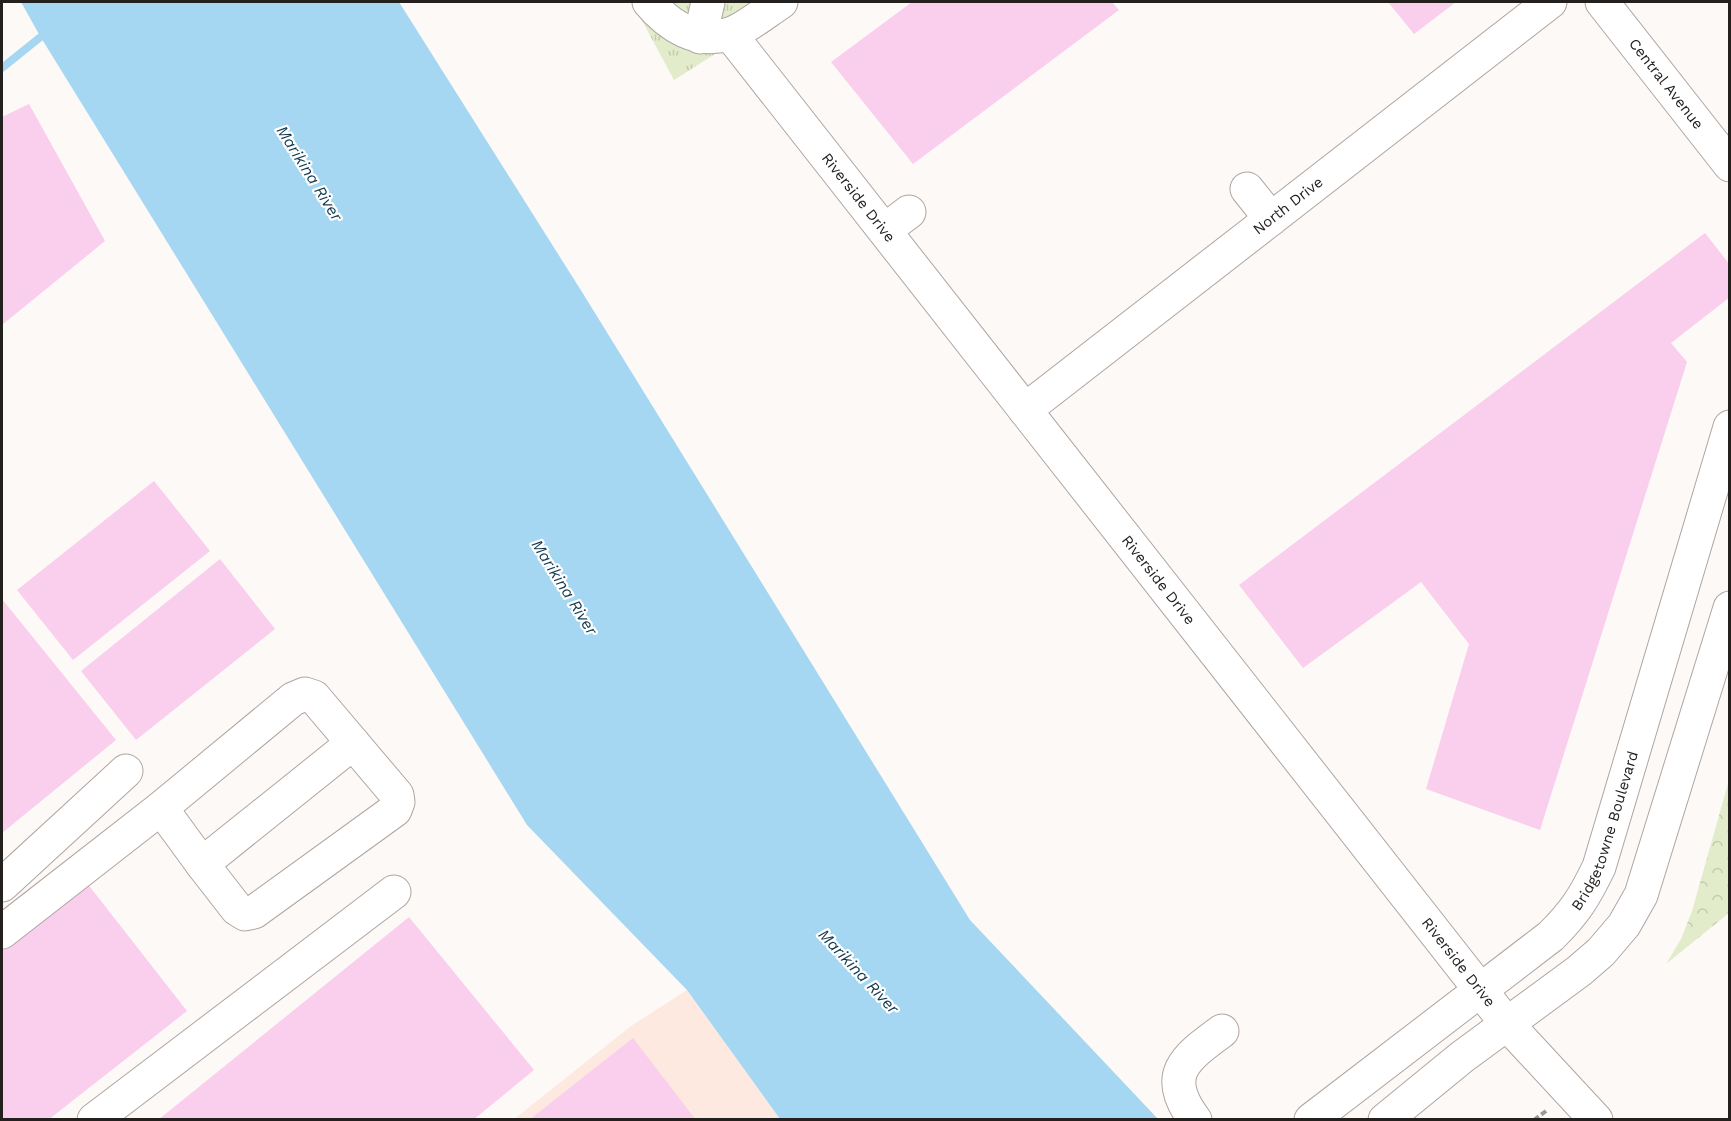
<svg xmlns="http://www.w3.org/2000/svg" width="1731" height="1121" font-family="'Work Sans',sans-serif">
  <defs>
    <pattern id="grass-tufts" width="24" height="20" patternUnits="userSpaceOnUse" patternTransform="scale(1.5)"><rect width="24" height="20" fill="#e3ecca"/><path d="M3 7l-1-3M5 7V3M7 7l1-3M15 17l-1-3M17 17v-4M19 17l1-3" fill="none" stroke="#c3caad"/></pattern>
    <pattern id="forest-crowns" width="20" height="18" patternUnits="userSpaceOnUse" patternTransform="scale(1.5)"><rect width="20" height="18" fill="#e3ecca"/><path d="M2 6a3 3 0 1 1 6 0M12 15a3 3 0 1 1 6 0" fill="none" stroke="#c3caad"/></pattern>
  </defs>
  <rect width="100%" height="100%" fill="#fdf9f6"/>
  <path fill="#fde9e0" d="M687,990L780,1119L513,1120L631,1026Z"/>
  <path fill="url(#grass-tufts)" d="M632,2H797L674,80Z"/>
  <path fill="url(#forest-crowns)" d="M1729,780V913L1666,964L1681,939L1692,911Z"/>
  <path fill="#a5d6f2" d="M21,2H399L582,292L970,920L1158,1119H780L687,990L527,825L40,36Z"/>
  <g fill="none" stroke-linecap="round" stroke-linejoin="round">
    <path stroke="#a5d6f2" stroke-width="8" d="M2,68L48,31"/>
  </g>
  <path fill="#faceed" d="M912,2H1112L1119,10L913,164L831,62Z
    M1388,2H1456L1414,34Z
    M29,104L105,241L2,325V117Z
    M1705,233L1730,265V297L1671,343L1687,362L1540,830L1426,789L1469,644L1421,582L1303,668L1239,585Z
    M154,481L210,551L73,660L17,590Z
    M220,559L275,629L136,740L81,671Z
    M2,599L116,740L2,833Z
    M83,878L187,1011L48,1120H2V941Z
    M409,917L534,1070L473,1120H158Z
    M633,1038L696,1120H529Z"/>
  <g fill="none" stroke-linecap="round" stroke-linejoin="round">
    <defs>
      <g id="minor">
        <path d="M649,2C669,26 697,44 730,34C745,29 767,11 781,2"/>
        <path id="s1" d="M1602,2L1730,165"/>
        <path id="s2" d="M730,34L1507,1024L1596,1120"/>
        <path d="M700,37L708,2"/>
        <path d="M1247,189L1271,219"/>
        <path d="M885,230L909,212"/>
        <path id="s3" d="M1025,410L1550,2"/>
        <path d="M161,808L202,864L353,743"/>
        <path d="M2,885L126,771"/>
        <path d="M2,932L161,808L293,699L305,694L314,697L397,795L398,802L395,810L254,912L245,914L237,909L202,864"/>
        <path d="M94,1120L394,892"/>
        <path d="M1195,1120C1161,1075 1185,1058 1222,1031"/>
        <path id="s4" d="M1311,1120L1551,936C1575,912 1584,898 1599,867L1730,427"/>
        <path d="M1385,1120L1462,1057L1579,971L1601,952L1624,925L1641,895L1730,608"/>
      </g>
    </defs>
    <use href="#minor" stroke="#b0a5a0" stroke-width="35"/>
    <path stroke="#9c9896" stroke-width="4" stroke-dasharray="6 3" stroke-linecap="butt" d="M1534,1120L1546,1111"/>
    <use href="#minor" stroke="#fff" stroke-width="33"/>
  </g>
  <g text-anchor="middle" stroke-width="4.5" stroke-linejoin="round" paint-order="stroke">
    <g font-size="15" fill="#24201e" stroke="#fff">
      <text dy="5" stroke="none"><textPath href="#s1" startOffset="104">Central Avenue</textPath></text>
      <text dy="5" stroke="none"><textPath href="#s2" startOffset="208">Riverside Drive</textPath></text>
      <text dy="5" stroke="none"><textPath href="#s3" startOffset="333">North Drive</textPath></text>
      <text dy="5" stroke="none"><textPath href="#s2" startOffset="694">Riverside Drive</textPath></text>
      <text dy="5" stroke="none"><textPath href="#s4" startOffset="423">Bridgetowne Boulevard</textPath></text>
      <text dy="5" stroke="none"><textPath href="#s2" startOffset="1180">Riverside Drive</textPath></text>
    </g>
    <g font-size="16" font-style="italic" fill="#10384c" stroke="#fff">
      <text transform="translate(310 173) rotate(58)" y="6">Marikina River</text>
      <text transform="translate(565 587) rotate(58)" y="6">Marikina River</text>
      <text transform="translate(859 971) rotate(47)" y="6">Marikina River</text>
    </g>
  </g>
  <rect width="1731" height="1121" fill="none" stroke="#24201e" stroke-width="6"/>
</svg>
